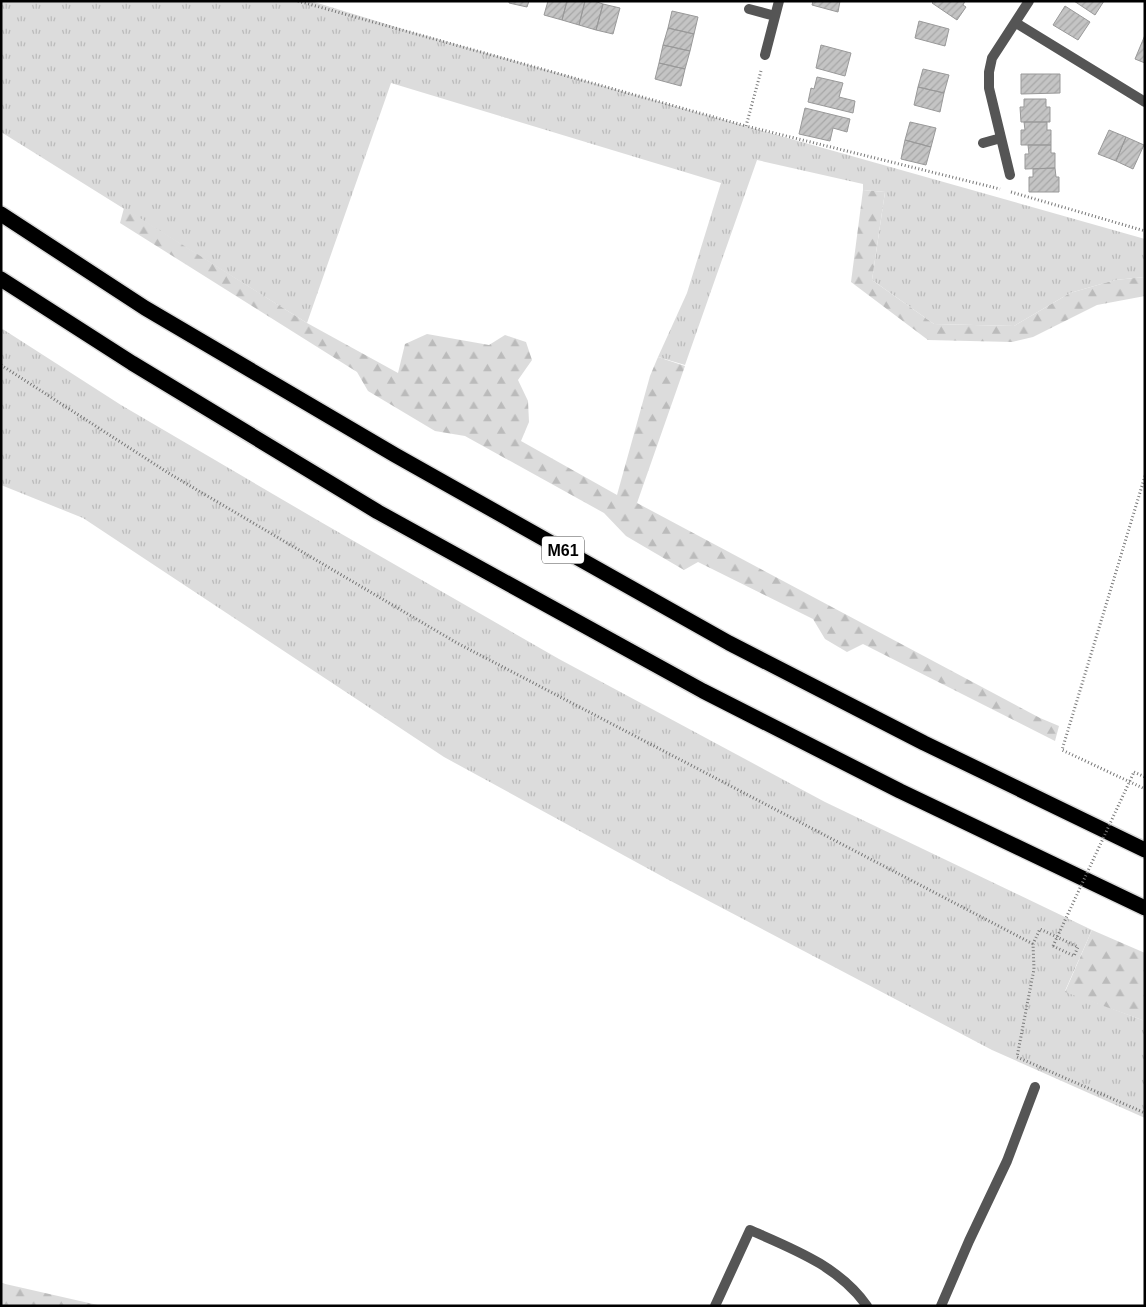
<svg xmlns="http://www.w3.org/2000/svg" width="1146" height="1307" font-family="Helvetica,sans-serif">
  <defs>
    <pattern id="grass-tufts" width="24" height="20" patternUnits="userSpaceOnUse" patternTransform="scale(1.25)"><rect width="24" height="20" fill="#dcdcdc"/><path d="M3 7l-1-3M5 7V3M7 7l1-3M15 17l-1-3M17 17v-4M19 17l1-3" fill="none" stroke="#bbb"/></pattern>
    <pattern id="forest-firs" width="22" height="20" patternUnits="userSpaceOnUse" patternTransform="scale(1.25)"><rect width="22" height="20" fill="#dcdcdc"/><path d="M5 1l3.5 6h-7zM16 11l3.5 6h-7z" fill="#bbb"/></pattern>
    <pattern id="building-hatch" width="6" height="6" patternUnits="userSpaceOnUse" patternTransform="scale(1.25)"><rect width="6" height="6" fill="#c4c4c4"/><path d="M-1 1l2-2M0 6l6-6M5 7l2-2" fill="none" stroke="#a7a7a7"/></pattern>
  </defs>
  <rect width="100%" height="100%" fill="#fff"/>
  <path fill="url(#grass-tufts)" d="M1,1H311L409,31L1145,239V277L1115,280L1070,293L1014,326L934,324L872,280L885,192L863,190V184L757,160L685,365L658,357L687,293L721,183L391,83L307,323L1,132Z
    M1,328L121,405L319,521L559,659L825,802L1092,930L1065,991L1145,1021V1118L992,1050L667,879L444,757L83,518L1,485Z"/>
  <path fill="url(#forest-firs)" d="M863,190L885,192L872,280L934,324L1014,326L1070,293L1115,280L1145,277V296L1097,305L1033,337L1012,342L928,340L851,282Z
    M124,208L307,323L398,373L405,344L427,334L489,345L505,335L526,342L532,360L518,380L528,401L529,422L521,441L617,495L650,376L658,357L685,366L637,503L1040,718L1059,726L1055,741L863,644L847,652L825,639L813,619L698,562L684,570L626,536L604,513L465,436L435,431L368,391L357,372L120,223Z
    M1092,930L1145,953V1021L1065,992Z
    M1,1283L102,1306H1Z"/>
  <path fill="url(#building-hatch)" stroke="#999" d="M509,1H529L527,7L509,3Z
    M548,1H567L562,20L544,15Z
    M567,1H585L579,25L562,20Z
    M585,1H594L603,4L596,30L579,25Z
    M813,1H840L838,12L812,5Z
    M934,1H965L963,5L966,7L957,20L932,3Z
    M1074,1H1104L1095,15Z
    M603,4L620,8L613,34L596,30Z
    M1065,6L1090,22L1078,40L1053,25Z
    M672,11L698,17L694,34L668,28Z
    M919,21L949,29L945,46L915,38Z
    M668,28L694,34L690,51L663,45Z
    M1145,35V63L1135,59Z
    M663,45L690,51L685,69L659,63Z
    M821,45L851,53L845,76L816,68Z
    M659,63L685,69L681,86L655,79Z
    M923,69L949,75L944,93L918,87Z
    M1021,74H1060V93L1021,94Z
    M817,77L843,83L839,97L855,101L853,113L808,102L811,88L814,89Z
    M918,87L944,93L940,112L914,105Z
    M1024,99H1046V107H1050V122H1021L1020,107H1024Z
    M805,108L850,119L847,132L833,128L830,141L799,134Z
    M910,122L936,128L931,147L905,140Z
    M1024,122H1047V130H1051V145H1021V130H1025Z
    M1109,130L1126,137L1116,161L1098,154Z
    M1126,137L1144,145L1133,169L1116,161Z
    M905,140L931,147L926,165L901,159Z
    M1028,145H1051V153H1055V168L1025,169V154H1029Z
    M1055,168L1056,177H1059V192H1029V177H1033V169Z"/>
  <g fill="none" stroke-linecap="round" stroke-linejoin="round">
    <defs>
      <path id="motorway" d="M1,214L145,308L395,455L729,643L924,743L1145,850
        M1,279L132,363L378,512L703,691L900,791L1145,908"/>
    </defs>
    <use href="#motorway" stroke="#dbdbdb" stroke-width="18"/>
    <path stroke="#777" stroke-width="3" stroke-dasharray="1 2.5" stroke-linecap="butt" d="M298,1L746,126
      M761,71L746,126L1000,189
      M1011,192L1145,231
      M1,365L170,474L457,643L1033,944
      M1145,476L1062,750L1145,789
      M1134,772L1145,777
      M1053,946L1074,956L1078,947L1040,929L1033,944L1034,969L1017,1057L1145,1113"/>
    <path stroke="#555" stroke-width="10" d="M749,9L775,16
      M1016,23L1145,102
      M765,55L779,1
      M983,143L1001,138
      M1010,175L989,88V72L992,58L1029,1
      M715,1306L750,1230C793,1249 839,1266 867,1306
      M941,1306L969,1241L1007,1161L1035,1087"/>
    <use href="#motorway" stroke="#000" stroke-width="15"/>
    <path stroke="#777" stroke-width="3" stroke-dasharray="1 2.5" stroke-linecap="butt" d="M1053,946L1134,772"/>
  </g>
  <g text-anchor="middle" stroke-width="4" stroke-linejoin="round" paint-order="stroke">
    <rect fill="#fff" stroke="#4c4c4c" stroke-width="1" x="542" y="536.5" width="42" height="27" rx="4"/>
    <g font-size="16" font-weight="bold" fill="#000">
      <text x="563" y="556">M61</text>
    </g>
  </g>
  <rect width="1146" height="1307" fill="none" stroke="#000000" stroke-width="5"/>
</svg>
